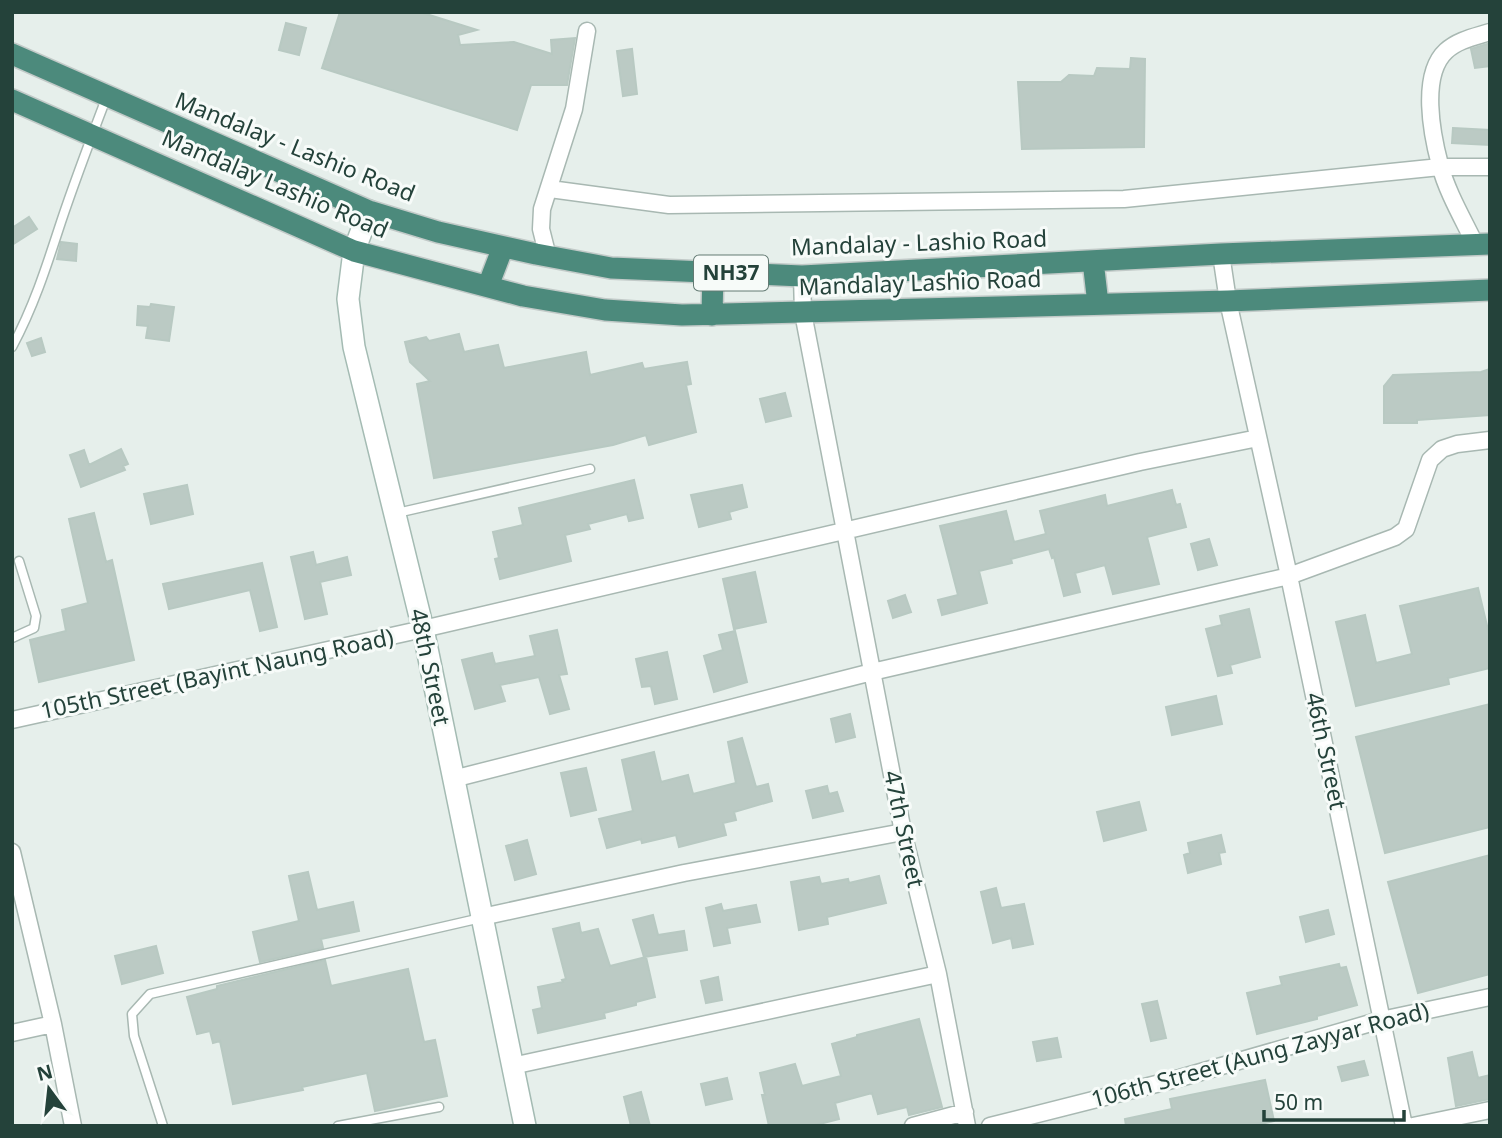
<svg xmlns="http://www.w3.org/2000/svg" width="1502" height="1138" font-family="'Noto Sans',sans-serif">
  <rect width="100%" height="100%" fill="#e6efeb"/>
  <path fill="#bbcac4" stroke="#b8c9c2" stroke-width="2" d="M340,12H420L477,30L458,35L460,45L514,42L552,54L551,40L575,38L567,85H531L517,130L322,68Z
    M286,23L306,28L299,55L279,50Z
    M1490,43V66L1475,68L1471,49Z
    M632,49L637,94L623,96L617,51Z
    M1131,58L1145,59L1144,147L1022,149L1018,82H1061L1069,75L1094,76L1097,68L1130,69Z
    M1453,128L1490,130V145L1452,143Z
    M29,217L37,229L12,245V228Z
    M61,242L77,244L76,261L57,259Z
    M151,304L174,307L169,341L146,338L148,326L137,325L138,306L150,307Z
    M459,334L464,352L498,345L504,368L586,352L590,375L642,363L644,369L687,362L691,384L686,385L696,432L649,445L646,435L613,445L434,478L417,384L430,381L410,362L405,342L426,337L429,341Z
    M41,338L45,352L32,356L27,343Z
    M1490,369V415L1417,420V423H1384V386L1393,375L1481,372Z
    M785,393L791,416L766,422L760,399Z
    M121,449L128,464L123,466L125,470L81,487L70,455L84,450L89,465Z
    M634,480L643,518L629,521L627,514L588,524L590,529L565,535L571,561L500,579L495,559L499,558L493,532L523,525L519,508Z
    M187,485L193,514L151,524L144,494Z
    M742,485L747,507L729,512L731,519L699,527L691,495Z
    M1172,490L1176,505L1180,504L1186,527L1147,537L1159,584L1113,594L1105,565L1075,573L1080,592L1064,596L1054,557L1052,558L1049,549L1011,559L1012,563L979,571L987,603L942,615L938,600L958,595L940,526L1006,511L1014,542L1046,534L1040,511L1105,495L1107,506Z
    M94,513L106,562L112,560L134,660L39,682L30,640L66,631L62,610L88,603L69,519Z
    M1209,539L1217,565L1198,570L1191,544Z
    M313,552L316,565L347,557L351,575L320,582L327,614L305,619L291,557Z
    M262,563L277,627L260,631L250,590L169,609L163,584Z
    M755,572L766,622L734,629L723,579Z
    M1478,588L1490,638V668L1448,678L1449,684L1356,706L1336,622L1365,615L1376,663L1412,654L1400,606Z
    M905,595L911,612L893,618L888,601Z
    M1249,609L1260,657L1230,665L1232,673L1218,676L1206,629L1222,625L1220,616Z
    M557,630L567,674L559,675L569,709L550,714L539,677L500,685L505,701L475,709L462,660L492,653L495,664L535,656L530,636Z
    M735,631L747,682L714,692L704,656L723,650L719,635Z
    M667,652L677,699L655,704L651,686L642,687L636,659Z
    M1216,696L1222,724L1172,735L1166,707Z
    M1490,704V827L1385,853L1356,737Z
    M850,714L855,737L836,742L831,719Z
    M742,738L756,787L768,784L772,801L734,812L736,820L723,823L726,835L679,847L676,835L642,843L641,839L607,848L599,819L633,811L622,760L654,752L661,782L688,775L693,794L736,783L728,742Z
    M586,768L596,810L571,816L561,773Z
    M827,786L829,794L837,792L843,811L813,818L806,791Z
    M1139,802L1146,830L1104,841L1097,812Z
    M1221,835L1225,852L1219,853L1221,864L1188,873L1184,855L1190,853L1188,843Z
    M527,840L536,874L515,880L506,846Z
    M1490,855V974L1418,993L1388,882Z
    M308,872L317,910L353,902L359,931L321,939L323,948L260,962L253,932L299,921L289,876Z
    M879,876L886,903L827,917L828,924L799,930L791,882L819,877L821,884L848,879L849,883Z
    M996,888L1001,908L1024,904L1033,944L1013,948L1011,938L993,943L981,892Z
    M721,904L723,911L756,905L760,922L727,928L730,943L714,946L706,908Z
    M1328,910L1334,934L1306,942L1300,917Z
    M653,915L658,935L684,931L687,950L644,957L633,920Z
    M579,923L581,933L598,929L610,966L646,957L655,997L636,1002V1005L604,1013L605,1018L538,1033L533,1010L542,1008L538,987L563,982L562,980L566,979L553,929Z
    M156,946L163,973L122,984L115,956Z
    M325,960L331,986L408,969L424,1042L435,1040L447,1096L375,1111L367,1073L302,1087L303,1090L233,1104L220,1041L213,1043L210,1031L197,1034L187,997L217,989V986Z
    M1339,964L1340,968L1346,967L1357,1005L1317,1016V1019L1257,1034L1247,993L1282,985L1280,977Z
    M718,977L722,1000L706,1003L701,981Z
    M1157,1001L1166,1038L1151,1041L1142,1004Z
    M919,1019L942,1107L909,1115L907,1107L878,1114L872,1093L835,1103L839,1119L812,1126H769L762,1095H765L760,1073L795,1064L802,1086L841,1076L832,1044L857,1037V1035Z
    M1057,1038L1061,1057L1037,1061L1033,1042Z
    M1472,1052L1478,1078L1490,1075V1099L1456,1106L1448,1058Z
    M1364,1061L1368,1075L1342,1081L1338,1067Z
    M727,1078L732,1099L706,1105L701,1084Z
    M1265,1080L1274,1121L1252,1126H1126L1125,1119L1172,1109L1170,1099Z
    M641,1092L650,1126H631L624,1097Z"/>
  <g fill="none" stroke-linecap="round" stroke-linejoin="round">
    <defs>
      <path id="service" d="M12,347C34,306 47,265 61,222C75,180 91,138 107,96
        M397,513L590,469
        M12,638L34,628L36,616L19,561
        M163,1126L134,1036L132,1014L150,994L481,918
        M338,1126L439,1107"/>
      <path id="minor" d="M550,189L669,205L1124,199L1440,167H1490
        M1475,244C1463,219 1447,192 1440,165C1432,135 1420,75 1446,51C1458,40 1474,37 1490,32
        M1221,254L1228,301L1289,576L1404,1126
        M548,257L541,229L542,209L574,109L587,31
        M802,276L803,313L903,832L938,974L967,1126
        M12,720L423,629L1140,462L1258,438
        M453,779L872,672L1289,576L1395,537L1406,529L1430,460L1442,449L1457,444L1490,440
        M12,852L53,1024L73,1126
        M482,917L684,873L903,832
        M12,1033L53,1024
        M512,1066L938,974
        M913,1126L965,1112
        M990,1126L1180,1078L1381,1020L1490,997
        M1413,1126L1490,1110"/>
      <path id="secondary" d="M369,211L354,251L348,299L354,347L423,629L525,1126"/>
      <path id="trunk" d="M12,54L369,211L438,232L536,254L611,268L802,276L1221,254L1490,244
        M12,100L354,251L523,296L605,310L682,315L1228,301L1490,290
        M1093,261L1098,304
        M488,286L503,247
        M712,315L713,272"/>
    </defs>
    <use href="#service" stroke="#a8b8b2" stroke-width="11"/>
    <use href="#minor" stroke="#a8b8b2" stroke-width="19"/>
    <use href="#secondary" stroke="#a4bbb3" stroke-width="24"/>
    <use href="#trunk" stroke="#c2cac8" stroke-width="24"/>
    <use href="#service" stroke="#fff" stroke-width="8"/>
    <use href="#minor" stroke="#fff" stroke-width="16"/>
    <use href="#secondary" stroke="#fff" stroke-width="21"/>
    <use href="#trunk" stroke="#4c8a7c" stroke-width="21"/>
  </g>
  <g text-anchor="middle" stroke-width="6" stroke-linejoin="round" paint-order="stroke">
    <rect fill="#f7fbf9" stroke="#637a73" stroke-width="2" x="694" y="255.5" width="74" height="35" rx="5"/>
    <g font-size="21" font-weight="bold" fill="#24423a">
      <text x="731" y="280">NH37</text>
    </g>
    <g font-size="23" fill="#24423a" stroke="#f7fbf9">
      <text transform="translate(295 147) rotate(22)" y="8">Mandalay - Lashio Road</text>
      <text transform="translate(275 184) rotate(23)" y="8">Mandalay Lashio Road</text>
      <text transform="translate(919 243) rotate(-2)" y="8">Mandalay - Lashio Road</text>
      <text transform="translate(920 283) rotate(-2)" y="8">Mandalay Lashio Road</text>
      <text transform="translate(430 667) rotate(78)" y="8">48th Street</text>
      <text transform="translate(217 674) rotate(-12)" y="8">105th Street (Bayint Naung Road)</text>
      <text transform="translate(1326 751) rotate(78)" y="8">46th Street</text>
      <text transform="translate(904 829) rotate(78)" y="8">47th Street</text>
      <text transform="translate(1260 1055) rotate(-15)" y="8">106th Street (Aung Zayyar Road)</text>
    </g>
  </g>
  <rect width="1502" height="1138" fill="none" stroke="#24423a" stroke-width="28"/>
  <g transform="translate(49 1089) rotate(345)" stroke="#f7fbf9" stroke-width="5" paint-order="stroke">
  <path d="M0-5L12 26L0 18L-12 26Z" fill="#24423a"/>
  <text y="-10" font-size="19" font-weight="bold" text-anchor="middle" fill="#24423a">N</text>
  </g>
  <path d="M1264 1110v10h140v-10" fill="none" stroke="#24423a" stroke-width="3.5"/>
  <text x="1274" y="1110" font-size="21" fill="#24423a" stroke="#f7fbf9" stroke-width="5" paint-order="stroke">50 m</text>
</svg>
